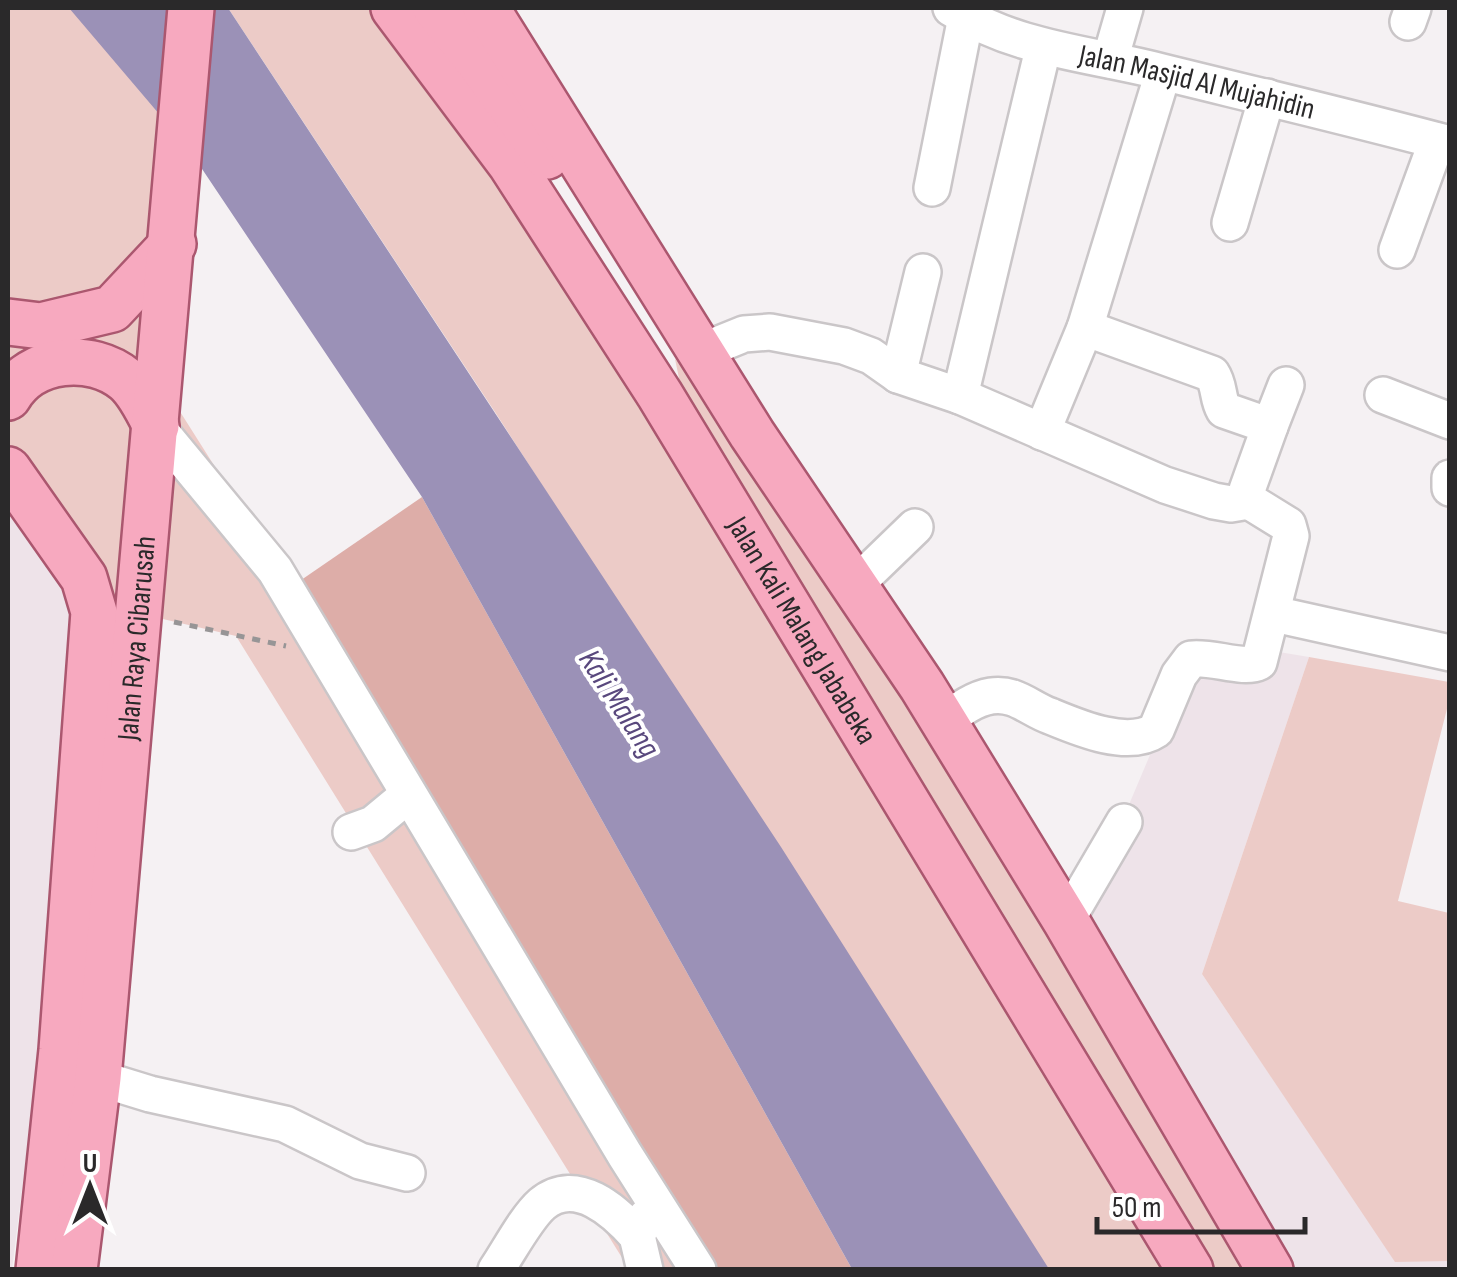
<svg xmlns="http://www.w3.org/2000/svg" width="1457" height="1277" font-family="'Sofia Sans Condensed',sans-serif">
  <rect width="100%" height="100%" fill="#f5f1f3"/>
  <path fill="#eee3e9" d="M8,482L54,548L86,670L12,1270L8,1269Z
    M1199,639L1309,657L1202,974L1395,1261H1449V1269H1278L1084,911Z"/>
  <path fill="#eccbc7" d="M8,8H193L160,380L291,587L698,1269H629L236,636L137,613L84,578L8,470Z
    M228,8H394L694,450L675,359L752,434L1270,1269H1046L495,412Z
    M1309,657L1449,682V701L1398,901L1449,913V1261L1395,1262L1202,974Z"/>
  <path fill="#ddada8" d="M422,497L852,1269H698L291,587Z"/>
  <path fill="#9b91b7" d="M69,8H228L781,847L1049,1269H852L422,497L188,148Z"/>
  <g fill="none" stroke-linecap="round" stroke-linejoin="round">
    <defs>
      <g id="minor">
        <path id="s1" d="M951,8C1014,47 1076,52 1146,68C1247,93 1349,117 1450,144"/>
        <path d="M1408,22L1413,8"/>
        <path d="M1110,60L1125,8"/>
        <path d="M932,188L966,17"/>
        <path d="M1230,223L1267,97"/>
        <path d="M1397,250L1437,141"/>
        <path d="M702,351L744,334L770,332L844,346L871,356L898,375L960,396L1165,485L1214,501L1231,504L1249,501"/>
        <path d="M898,375L923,272"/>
        <path d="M1383,395L1450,421"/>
        <path d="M960,396L1043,49"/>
        <path d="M156,426L275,570L625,1155L698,1270"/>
        <path d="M1270,426L1286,385"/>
        <path d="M1042,432L1085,328L1163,73"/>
        <path d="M1450,478V488"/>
        <path d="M856,584L915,527"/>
        <path d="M1274,614L1450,653"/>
        <path d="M943,722C958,711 973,699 991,696C1015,692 1030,709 1050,716C1079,728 1128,749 1156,730L1179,675L1191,659C1212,656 1243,670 1259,662L1291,536L1288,525L1249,501L1247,490L1270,426L1224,410C1217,398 1220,386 1212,374L1085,328"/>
        <path d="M351,832L373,824L408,795"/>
        <path d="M1066,921L1124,822"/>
        <path d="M98,1078L150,1094L285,1124L360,1161L407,1173"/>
        <path d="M496,1270C509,1251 526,1218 542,1204C576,1175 616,1212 637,1236"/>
        <path d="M645,1270L637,1236L646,1217"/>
      </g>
      <g id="major">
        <path id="s2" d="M394,8L511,164L660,395L1190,1270"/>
        <path d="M436,8L478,60L547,156"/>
        <path d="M486,8L752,434L922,686L1066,921L1270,1270"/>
        <path d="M8,322L41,326L112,309L173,244"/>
        <path d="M8,397C31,357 91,351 126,380C139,391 148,410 156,426"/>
        <path d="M8,470L84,578L94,612L62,1050L39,1270"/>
        <path id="s3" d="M74,1270L98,1078L191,8"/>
      </g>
    </defs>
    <use href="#minor" stroke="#cac6c8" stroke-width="40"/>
    <use href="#major" stroke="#ab576f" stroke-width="50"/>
    <path stroke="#979596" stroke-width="5" stroke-dasharray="8 8" stroke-linecap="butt" d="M174,622L286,646"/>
    <use href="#minor" stroke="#fff" stroke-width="35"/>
    <use href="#major" stroke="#f7a9bf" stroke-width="45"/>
  </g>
  <g text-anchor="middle" stroke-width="8" stroke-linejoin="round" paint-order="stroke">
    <g font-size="30" fill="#2a292a" stroke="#fff">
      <text dy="10" stroke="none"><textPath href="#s1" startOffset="258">Jalan Masjid Al Mujahidin</textPath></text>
      <text dy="10" stroke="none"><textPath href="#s2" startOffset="745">Jalan Kali Malang Jababeka</textPath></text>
      <text dy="10" stroke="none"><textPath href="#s3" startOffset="635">Jalan Raya Cibarusah</textPath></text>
    </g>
    <g font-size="32" font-style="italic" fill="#59487d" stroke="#fff">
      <text transform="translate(620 703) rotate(57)" y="11">Kali Malang</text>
    </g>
  </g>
  <rect width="1457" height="1277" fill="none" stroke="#2a292a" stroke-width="20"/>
  <g transform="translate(90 1187)" stroke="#ffffff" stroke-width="8" paint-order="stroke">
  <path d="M0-8L18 38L0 25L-18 38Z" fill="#2a292a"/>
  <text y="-15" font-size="28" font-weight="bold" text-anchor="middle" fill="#2a292a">U</text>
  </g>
  <path d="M1097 1217v15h208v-15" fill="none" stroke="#2a292a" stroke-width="5"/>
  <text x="1112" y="1217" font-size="30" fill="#2a292a" stroke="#ffffff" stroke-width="8" paint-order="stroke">50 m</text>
</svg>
